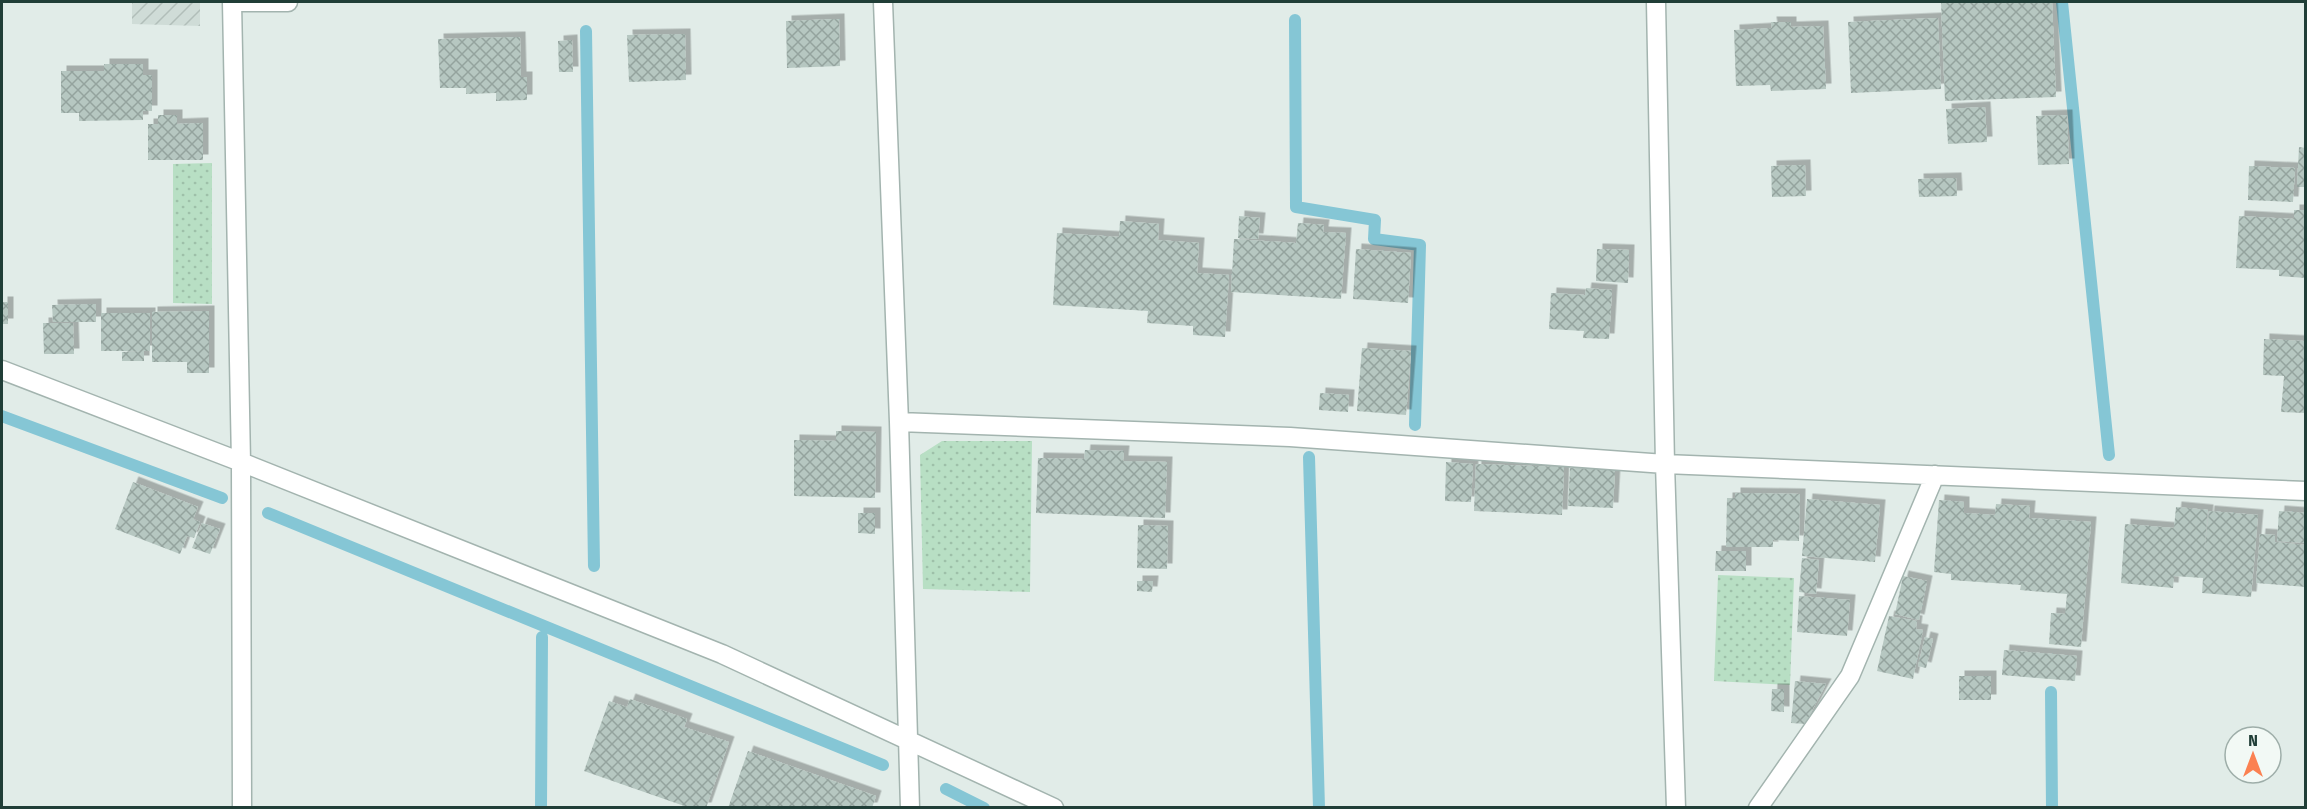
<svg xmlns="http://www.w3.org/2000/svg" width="2307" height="809" font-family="'Fira Sans Condensed',sans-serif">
  <defs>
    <pattern id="industrial-furrows" width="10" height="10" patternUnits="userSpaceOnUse" patternTransform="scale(1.5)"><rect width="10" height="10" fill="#cfdcd7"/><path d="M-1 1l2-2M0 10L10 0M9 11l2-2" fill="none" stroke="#b1beb9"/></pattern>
    <pattern id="park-dots" width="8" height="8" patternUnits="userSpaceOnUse" patternTransform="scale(1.5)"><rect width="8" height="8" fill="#b8dfc4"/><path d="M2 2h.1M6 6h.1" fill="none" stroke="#9ec0a9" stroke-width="1.8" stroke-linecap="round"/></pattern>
    <pattern id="building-cross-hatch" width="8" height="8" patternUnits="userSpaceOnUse" patternTransform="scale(1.5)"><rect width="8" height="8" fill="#b6c7c1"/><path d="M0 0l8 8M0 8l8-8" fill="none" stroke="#94a39e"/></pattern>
    <filter id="shadow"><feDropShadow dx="5.5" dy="-5.5" stdDeviation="0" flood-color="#0004"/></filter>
  </defs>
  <rect width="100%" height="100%" fill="#e1ece8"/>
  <path fill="url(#industrial-furrows)" d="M132,2H200V26L132,24Z"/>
  <path fill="url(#park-dots)" d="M212,163V304L173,303V164Z
    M942,441H1032L1030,592L923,589L920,455Z
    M1718,575L1794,578L1790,685L1714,681Z"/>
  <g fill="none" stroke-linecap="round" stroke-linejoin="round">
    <path stroke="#85c6d5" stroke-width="12" d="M2062,2L2109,455
      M1295,20L1296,207L1375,220L1374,239L1420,245L1415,425
      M586,31L594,566
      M2,416L222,498
      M1309,457L1319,808
      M268,513L883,765
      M2051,692L2052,808
      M946,789L984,808
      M541,808L542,637"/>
  </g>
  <path fill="url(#building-cross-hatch)" filter="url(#shadow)" d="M1941,2H2052L2056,97L1945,101Z
    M1938,18L1941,89L1851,93L1848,22Z
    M839,19L840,66L787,68L786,21Z
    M1771,22H1791V27L1823,26L1826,89L1771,91L1770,85L1736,86L1734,30L1772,28Z
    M685,34L686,80L629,82L627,35Z
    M520,37L521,77H527V100L496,101V93L466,94V88H440L438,39Z
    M572,40L573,72H559L558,41Z
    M104,64H143V75H152V111H143V120L79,121V113H61V71H104Z
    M1985,107L1987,142L1948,144L1946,109Z
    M158,115H177V124L203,123V160H148V124H158Z
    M2067,115L2069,164L2038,165L2036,116Z
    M2299,147L2306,148V187H2297Z
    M1805,165L1806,196L1772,197L1771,166Z
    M2249,166L2295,168L2293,202L2248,200Z
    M1956,178L1957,196L1919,197L1918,179Z
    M2294,210H2306V278L2279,276V270L2236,268L2239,216L2294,219Z
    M1239,216L1260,218L1258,239L1238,238Z
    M1120,221L1159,224L1158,240L1199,243L1197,273L1229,275L1225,337L1193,335V326L1147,323L1148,311L1053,305L1057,233L1119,237Z
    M1298,223L1324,225L1323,232L1346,233L1341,299L1231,292L1234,239L1296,243Z
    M1356,249L1411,253L1408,303L1353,299Z
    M1597,249L1629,250L1628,283L1596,281Z
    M1586,288L1612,290L1609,339L1583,338L1584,331L1549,329L1551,293L1585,295Z
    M2,302H8V324H2Z
    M96,304V322H53L52,305Z
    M209,311V373H187V362H152V312Z
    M101,313H150V351H144V361H122V352L142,351H101Z
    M43,323H73L74,354H44Z
    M2264,339L2304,341L2306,413L2281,412L2284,376L2263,375Z
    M1362,348L1411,351L1406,415L1357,411Z
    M1320,393L1349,395L1348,412L1319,410Z
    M836,431L876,432L875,498L794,496V440L836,441Z
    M1085,450L1124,451L1123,461L1167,462L1165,518L1036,513L1038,458L1084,459Z
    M1446,462L1473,464L1471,502L1445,501Z
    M1476,464L1564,467L1562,515L1474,511Z
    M1570,468L1615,470L1613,508L1568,506Z
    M133,482L198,507L193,519L200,522L194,538L187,536L180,554L115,529Z
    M1735,493L1800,494L1799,541L1773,540V547H1726L1727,498H1735Z
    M1807,499L1880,505L1875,562L1802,556Z
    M1939,500L1964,502V513L1995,515L1996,504L2030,506L2029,518L2091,522L2081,647L2049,644L2051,613L2065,614L2067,594L2020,590L2021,585L1951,580V574L1934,572Z
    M2176,507L2208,510L2204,556L2209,511L2258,515L2251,597L2202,593L2203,578L2174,576L2173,588L2121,583L2125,524L2174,528Z
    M2279,511L2306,513V543L2277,541Z
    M858,513H875V534L858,533Z
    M202,523L220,529L210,554L192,548Z
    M1138,525L1168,526L1167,569L1137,568Z
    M2260,534L2275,535V542L2306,545V587L2256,583Z
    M1716,551H1746V571H1715Z
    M1802,558L1819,560L1816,594L1799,592Z
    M1903,576L1927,581L1919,620L1895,614Z
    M1137,581H1153L1152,592L1137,591Z
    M1799,596L1850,600L1847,636L1797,632Z
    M1889,616L1917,621L1916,629L1923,630L1913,679L1877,671Z
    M1925,637L1933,639L1926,668L1918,666Z
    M2004,650L2077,656L2075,681L2002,675Z
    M1959,676H1991V700H1959Z
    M1795,681L1826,684L1805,724L1791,723Z
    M1772,689H1784V712L1771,711Z
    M630,699L687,719L684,727L729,742L706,808H690L584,771L609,701L627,707Z
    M748,751L876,796L872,808H728Z"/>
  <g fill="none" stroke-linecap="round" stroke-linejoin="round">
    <defs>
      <path id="minor" d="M232,2L241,462L242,808
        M232,2H288
        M883,2L899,422L910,808
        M1656,2L1665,464L1676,808
        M2,370L241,462L722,654L1054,808
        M899,422L1290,437L1665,464L2306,491
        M1758,808L1850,676L1935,475"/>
    </defs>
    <use href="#minor" stroke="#a3b4af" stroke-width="21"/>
    <use href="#minor" stroke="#fff" stroke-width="18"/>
  </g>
  <rect width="2307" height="809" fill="none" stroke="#203e37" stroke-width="6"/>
  <g transform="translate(2253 755)"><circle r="28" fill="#f2f9f5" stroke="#9eaea9" stroke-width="1.5"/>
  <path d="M0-4.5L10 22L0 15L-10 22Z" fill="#fb8151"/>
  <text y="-9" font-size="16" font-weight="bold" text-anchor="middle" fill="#203e37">N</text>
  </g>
</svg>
